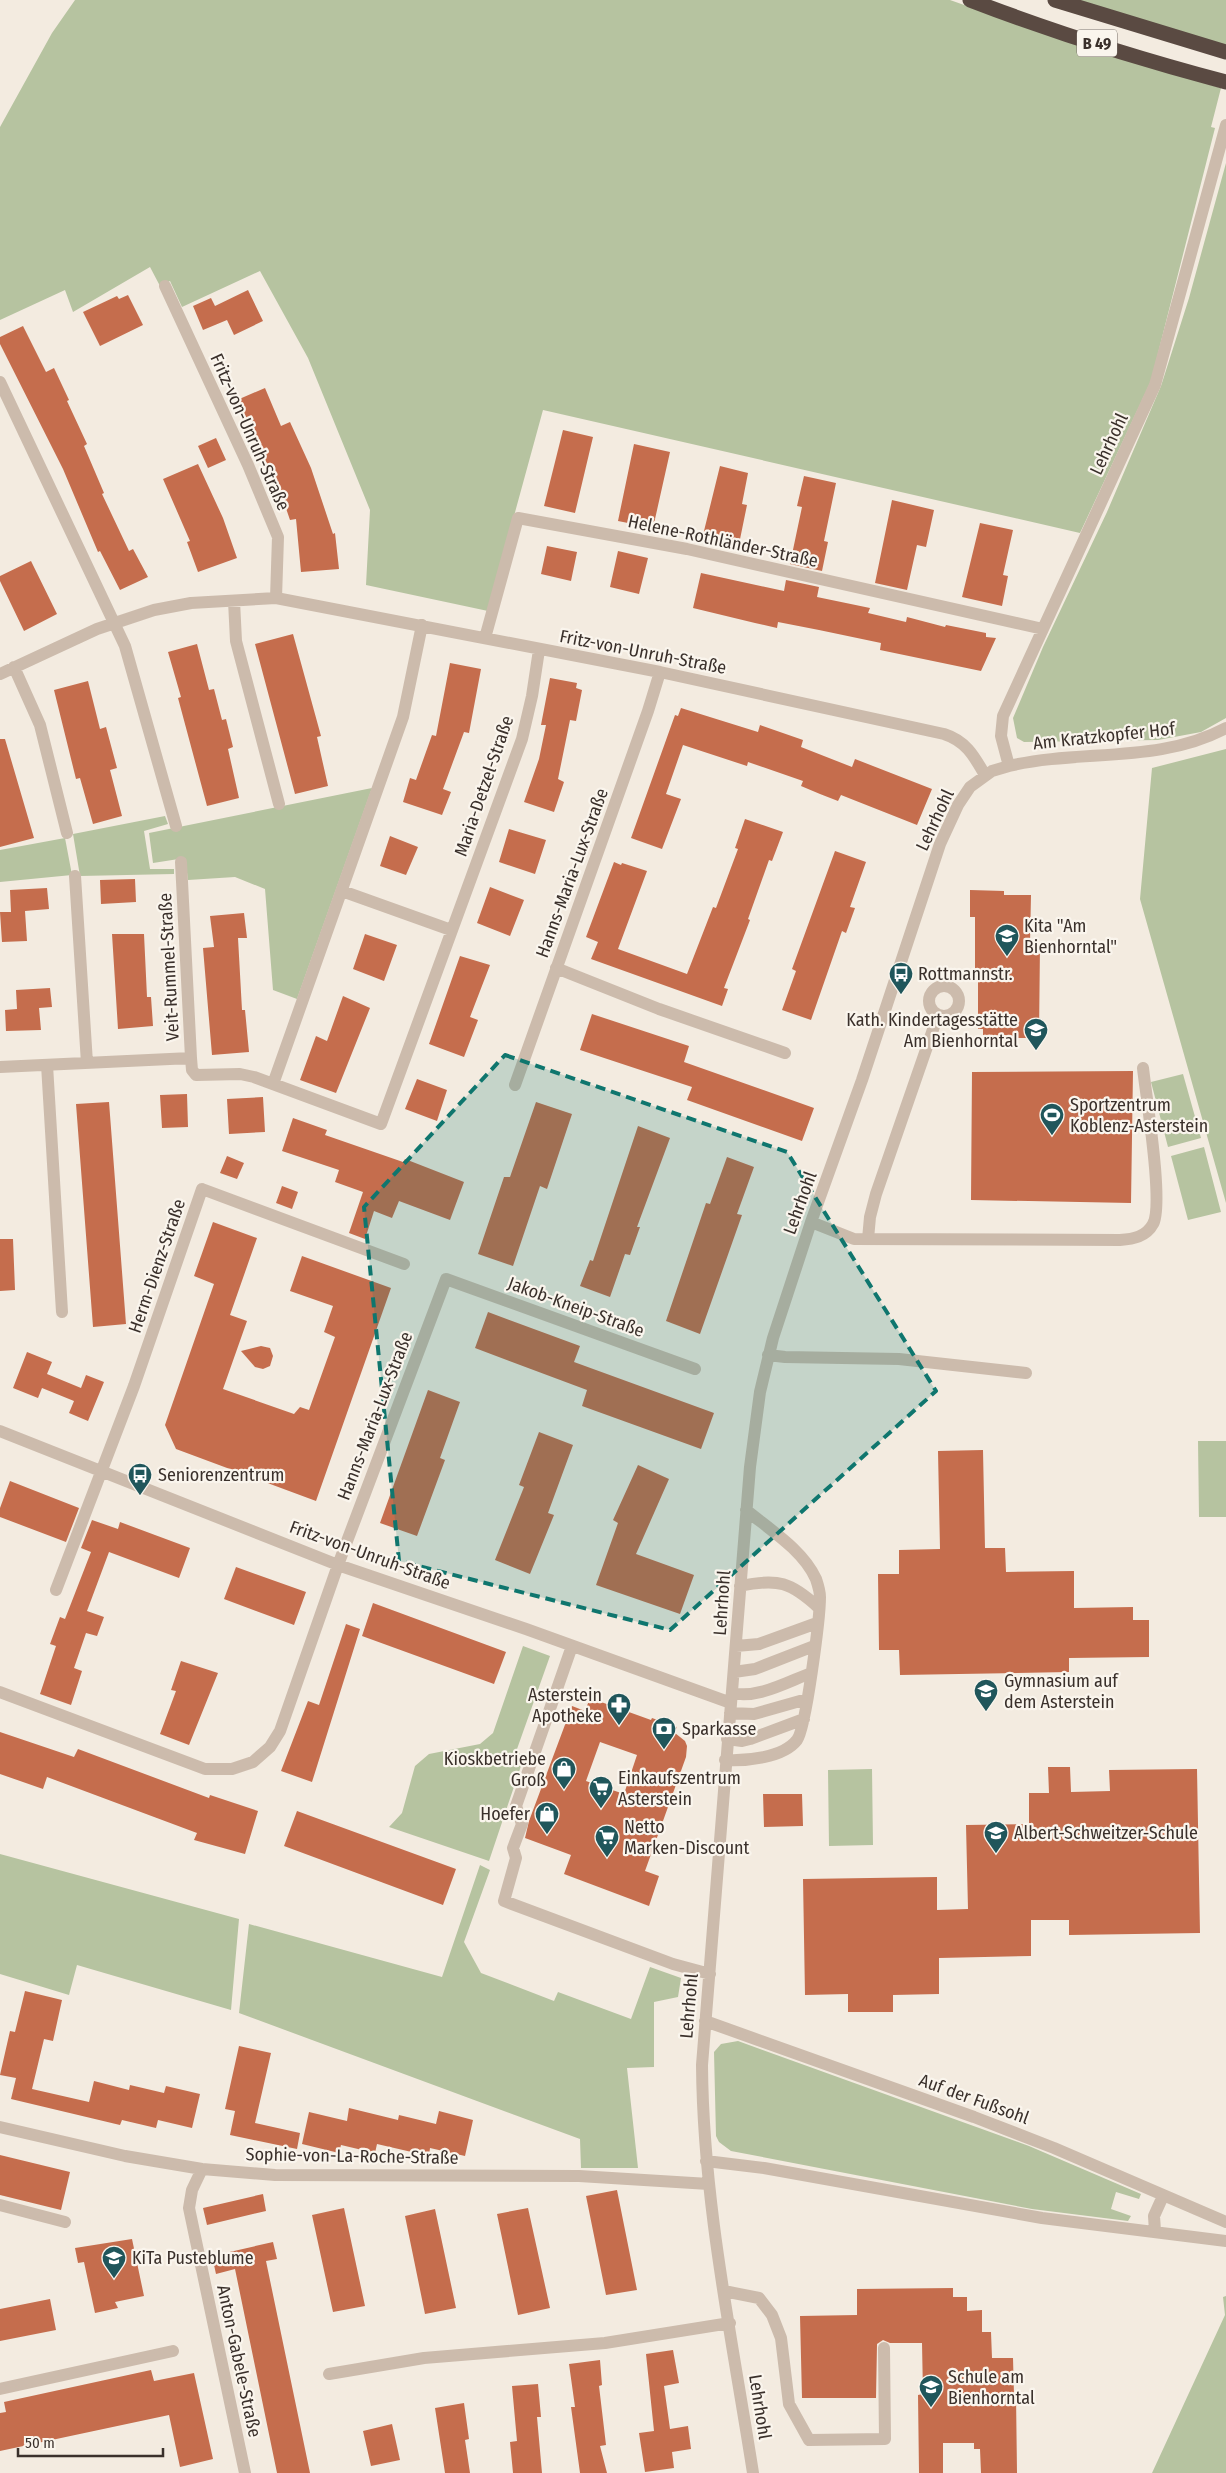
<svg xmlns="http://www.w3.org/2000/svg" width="1226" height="2473" font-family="'Fira Sans Condensed',sans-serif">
  <rect width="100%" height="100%" fill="#f3ebe0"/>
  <path fill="#b6c3a0" d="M75,0H950L1083,47L1221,88L1211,127L1215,128L1151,381L1080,533L543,410L488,611L366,585L370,510L308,358L260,271L182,307L170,281L160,286L150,267L73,312L65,290L0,320V127L52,33Z
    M1077,0H1226V46Z
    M1226,163V718L1201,732L1158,740L1024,742L1017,738L1013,718L1043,647L1107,512L1161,386L1189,298Z
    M1226,749V1203L1140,899L1152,768Z
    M372,788L297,999L273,990L265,889L235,877L188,880L185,858L153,863L149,833Z
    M165,816L168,824L144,831L150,869H174V874L80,876L73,834Z
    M65,838L72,875L0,882V850Z
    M1183,1074L1201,1138L1168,1147L1151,1082Z
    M1204,1147L1221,1212L1188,1220L1171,1156Z
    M1198,1441H1226V1517H1199Z
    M523,1646L550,1656L517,1749L523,1760L489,1861L389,1827L402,1813L415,1766L429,1754L480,1744L493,1733Z
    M872,1769L873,1845L829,1846L828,1770Z
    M0,1854L239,1919L231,2010L77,1965L69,1995L0,1974Z
    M480,1865L490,1870L464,1942L481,1973L554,2001L558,1992L631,2019L650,1967L681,1978L678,1997L654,2002V2067L627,2068L638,2168H581L580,2139L239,2013L249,1924L442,1977Z
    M738,2041L1029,2146L1141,2194L1139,2199L1116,2192L1111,2209L1131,2216L1128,2221L1032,2209L731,2151L719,2142L716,2136L714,2052L721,2044Z
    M1226,2296V2473H1152L1225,2315L1223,2297Z"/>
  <path fill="#c56d4d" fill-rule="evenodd" d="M248,290L263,321L234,335L227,320L203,330L193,306L211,298L215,306Z
    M128,295L143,325L100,346L83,312L117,296L119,299Z
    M23,326L46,372L54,368L69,400L67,401L87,444L84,446L104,493L102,494L129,551L133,549L148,577L120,590L100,551L98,552L63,469L0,344V337Z
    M265,388L281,426L290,422L311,468L333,534L335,533L339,569L301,572L296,519L290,520L274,473L272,474L237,400Z
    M563,430L593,437L575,513L544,506Z
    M216,438L226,460L208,468L198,446Z
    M634,444L670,452L653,528L618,521Z
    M198,464L223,518L237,558L198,572L187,542L190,541L163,479Z
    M720,466L748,473L742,504L747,505L738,549L707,542L703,535Z
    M804,476L836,483L824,541L828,542L822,571L790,564L802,507L797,506Z
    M892,500L934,510L926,547L917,545L907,590L875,583Z
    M980,523L1013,530L1003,575L1008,576L1002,606L962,597Z
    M547,546L577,552L571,581L541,574Z
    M618,551L648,558L639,594L610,587Z
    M31,561L57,614L24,631L0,581V576Z
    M701,573L784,591L786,580L819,587L817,597L870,608L868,613L906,622L907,617L945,627L946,625L986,633V637L996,638L981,671L880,650L881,643L819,630L778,622L777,628L755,623L693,608Z
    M293,634L321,736L317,737L328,786L295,794L255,644Z
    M197,644L209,690L214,689L222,720L226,719L233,747L228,749L239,798L207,806L178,698L181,697L168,652Z
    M450,663L481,669L469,733L464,732L443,789L451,792L442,815L403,802L410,778L416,780L432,735L436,736Z
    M550,678L577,683L576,688L582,690L576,721L570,720L558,779L564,782L554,812L524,802L539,759L546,725H541Z
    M88,681L100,729L106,727L117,768L110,770L122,816L93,824L80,778L76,779L54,690Z
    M681,708L758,732L760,725L803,740L801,747L852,767L855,759L932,789L917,825L841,795L838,801L820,794L801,786L803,781L748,762L747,766L683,745L666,794L681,799L662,849L631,838L675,715L678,716Z
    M0,739H5L34,838L0,847Z
    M745,819L783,832L772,861L769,860L748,919L750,920L724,988L728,989L722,1006L591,959L598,942L586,937L614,862L621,865L622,863L647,871L618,949L687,974L713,907L716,908L738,849L735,848Z
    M509,829L546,840L535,874L499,862Z
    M390,836L418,847L406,875L380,866Z
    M835,851L866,862L850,907L855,908L846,933L842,931L811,1020L782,1010L796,971L792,969Z
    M135,879L136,902L101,904L100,880Z
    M490,887L524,900L510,936L477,923Z
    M47,888L49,909L25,911L27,941L2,942L0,912H11L10,890Z
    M970,890L1004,891V895H1031L1030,943L1040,944L1039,1038H983V1029H978V970L975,969V917H970Z
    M244,913L247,938H238L242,1010H245L249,1052L212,1055L203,948L214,947L210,916Z
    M112,934H144L147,997H151L153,1026L118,1029Z
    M365,934L397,945L384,981L353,969Z
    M460,956L490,965L470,1017L478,1020L464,1057L429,1044Z
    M50,988L52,1007L39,1008L41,1030L6,1031L5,1010L17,1009L16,990Z
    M343,996L370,1008L336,1093L300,1080L316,1036L327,1041Z
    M592,1014L689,1046L684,1062L814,1108L802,1141L687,1100L692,1087L580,1050Z
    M1133,1071L1131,1203L971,1200L972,1072Z
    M417,1079L447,1090L437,1121L405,1109Z
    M187,1094L188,1127L162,1128L160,1095Z
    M263,1097L265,1132L229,1134L227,1099Z
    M109,1102L126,1324L93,1327L76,1104Z
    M536,1102L572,1114L547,1189L540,1186L513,1266L478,1254L504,1177H510Z
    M293,1118L327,1130L325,1135L403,1162L405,1159L464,1182L450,1220L399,1201L392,1218L374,1211L365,1239L349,1233L363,1192L335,1182L339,1170L282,1151Z
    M638,1126L670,1138L637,1227H640L630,1255L625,1254L610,1297L580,1286L590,1260L593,1261Z
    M227,1156L244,1163L237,1179L220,1173Z
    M727,1157L754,1167L737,1214L742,1215L700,1334L666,1321L706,1203L710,1204Z
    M282,1186L298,1192L292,1209L276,1203Z
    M213,1222L257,1238L230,1315L247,1321L223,1389L294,1414L300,1407L309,1410L335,1337L324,1332L333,1306L290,1291L302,1256L391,1288L316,1501L176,1449L165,1425L214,1284L194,1276Z
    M0,1239H13L15,1290L0,1291Z
    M488,1312L580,1346L574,1362L714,1413L701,1449L582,1406L587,1390L475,1348Z
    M261,1346L270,1348L273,1356L270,1366L263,1369L255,1367L241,1351Z
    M27,1352L52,1362L47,1374L81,1388L86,1375L104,1382L88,1421L69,1413L74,1401L42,1388L38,1398L13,1388Z
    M428,1390L460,1402L440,1458L445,1460L417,1536L380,1523Z
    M539,1432L573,1445L548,1513L554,1515L530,1574L495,1560L524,1487L519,1485Z
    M983,1450L985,1548H1005L1006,1572L1074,1571V1608L1133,1607V1620H1149V1657L1069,1658V1672L900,1675L899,1650H879L878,1574H899V1550L940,1549L938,1451Z
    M638,1465L669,1479L636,1554L694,1575L680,1614L596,1585L618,1523L613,1520Z
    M10,1481L79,1508L66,1542L0,1517V1508Z
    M92,1520L118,1529L120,1522L190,1548L179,1578L109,1552L87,1611L104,1617L97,1636L86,1633L74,1668L82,1671L71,1705L40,1694L56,1646L50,1644L60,1617L65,1619L91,1552L81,1548Z
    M236,1567L306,1592L294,1625L224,1599Z
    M373,1603L506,1652L494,1684L362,1636Z
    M346,1624L360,1629L312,1782L281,1771L308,1701L319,1705Z
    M181,1661L218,1673L189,1745L160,1734L176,1691L171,1690Z
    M590,1698L651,1720L652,1718L677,1727L675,1733L685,1741L687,1746L686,1757L645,1871L659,1876L649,1906L564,1874L571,1855L525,1838L529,1821L572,1706L585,1711ZM600,1742L637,1755L624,1794L586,1781Z
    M0,1732L74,1757L78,1749L209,1798L210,1795L258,1811L245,1854L194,1840L197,1833L47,1777L43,1789L0,1774Z
    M1048,1767H1070L1071,1792L1110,1791L1109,1770L1197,1769L1200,1933L1069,1935V1920H1031V1956L939,1958V1994L893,1995V2012H848V1994L805,1995L803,1879L937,1877V1910L968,1909L966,1825L1029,1824V1793H1049Z
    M763,1794H802L803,1826L764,1827Z
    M297,1811L456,1869L443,1905L284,1846Z
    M25,1991L62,2000L53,2041L44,2039L32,2089L89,2102L94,2081L129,2090L130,2085L164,2093L166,2086L200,2094L192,2128L158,2120L156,2128L122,2120L120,2125L11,2099L16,2078L0,2075L10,2031L15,2032Z
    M239,2046L271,2053L255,2123L300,2133L297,2149L230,2135L235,2111L225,2109Z
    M349,2108L398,2120L399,2115L436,2124L439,2111L473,2120L465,2156L430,2148L429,2156L377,2144L375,2153L341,2145L339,2153L302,2144L309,2112L347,2121Z
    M0,2155L70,2172L61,2210L0,2195Z
    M617,2190L637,2290L606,2295L586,2196Z
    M263,2194L266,2211L207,2225L203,2208Z
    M344,2208L365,2306L333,2312L312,2215Z
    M528,2208L550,2308L518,2315L497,2214Z
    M435,2209L456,2308L425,2314L405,2216Z
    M132,2239L144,2296L115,2302L118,2308L95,2313L84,2262L78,2263L75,2248Z
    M273,2242L277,2259L266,2261L310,2473H277L235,2269L216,2274L212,2256Z
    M953,2288V2297H967V2311L982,2310V2332H991L992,2358H1013L1014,2395H1016L1017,2473H981L980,2449H974V2443H943V2473H919L918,2395L923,2394L922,2343H890L883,2340L877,2344L876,2398H802L800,2316L857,2315V2289Z
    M50,2299L56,2330L0,2341V2309Z
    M673,2350L679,2383L664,2386L670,2429L688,2426L691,2449L672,2452L674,2468L645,2472L639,2433L654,2431L646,2354Z
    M600,2360L602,2385L599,2386L606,2445L600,2446L607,2473H580L571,2407H575L569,2364Z
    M151,2370L154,2381L194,2373L213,2459L180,2467L169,2415L0,2451V2413L6,2412L4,2402Z
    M538,2384L541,2417H537L542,2473H513L510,2442L517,2441L512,2386Z
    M464,2403L469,2439L465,2440L470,2473H445L435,2408Z
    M392,2424L400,2460L371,2466L363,2431Z"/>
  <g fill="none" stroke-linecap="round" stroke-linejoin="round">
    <path stroke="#ccbbac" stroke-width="12" d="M165,286L248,465L278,537L276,598
      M0,382L125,646L176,826
      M234,601L236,641L279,804
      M485,638L518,518L687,549L1043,629
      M14,667L40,725L67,833
      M0,674L97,629L154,610L191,603L276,598L660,672L944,734C966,741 974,756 985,775
      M1009,766L1001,736L1003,716L1155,385L1226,125
      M181,862L191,1058L192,1070L196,1075L240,1074L254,1077L381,1124L522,739L532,696L539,650
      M75,876L87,1063
      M342,891L451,930
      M556,968L659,1009L785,1053
      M929 1001a15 15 0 1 1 30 0a15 15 0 1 1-30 0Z
      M47,1065L62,1312
      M0,1067L191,1058
      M273,1084L403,717L422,625
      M515,1085L648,711L660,672
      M811,1222L854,1239L1120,1240C1133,1239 1146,1237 1153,1224C1164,1205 1146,1096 1143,1068
      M868,1239L870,1217L876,1194L938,1015
      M768,1355L785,1357L899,1359L1026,1373
      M0,1431L338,1565L526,1629L731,1703
      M740,1586C778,1578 791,1582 819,1608
      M56,1590L134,1386L202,1189L404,1264
      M572,1646L516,1806L522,1824L513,1848L516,1858L504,1901L673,1964L710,1974
      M736,1646L759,1644L817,1623
      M734,1672L755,1669L814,1646
      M0,1692L205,1769H232L253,1762L270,1747L280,1731L338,1565L446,1279L695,1369
      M732,1693C758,1699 787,1682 811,1673
      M730,1713L754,1714L807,1699
      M727,1739L742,1741L750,1739L804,1719
      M725,1760C746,1761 783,1758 797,1740C806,1728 820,1617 820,1597C820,1591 818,1585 816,1579C803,1550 769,1529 746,1510
      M705,2021L974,2117L1054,2148L1226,2222
      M0,2127L125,2156L202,2169L275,2175L579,2176L709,2184
      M706,2161L764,2168L1042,2218L1226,2241
      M202,2169L192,2190L189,2208L245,2473
      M0,2205L65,2222
      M1155,2231L1154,2216L1163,2196
      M724,2291L759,2298L772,2315L781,2338L789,2404L809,2440L885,2439L884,2348
      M329,2374L424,2358L605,2343L730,2323
      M0,2389L173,2351
      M753,2473C732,2338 703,2202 702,2065L750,1467L760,1392L773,1338L811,1222L862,1080L940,844L958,805L970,787L992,771L1009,766C1081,749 1159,764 1226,728"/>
    <path stroke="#5a4a42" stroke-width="15" d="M970,0C1053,32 1139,59 1226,82
      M1055,0L1226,52"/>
  </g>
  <path fill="#0f766e" fill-opacity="0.2" stroke="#0f766e" stroke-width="4" stroke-dasharray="10 6" stroke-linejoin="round" d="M505,1055L787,1152L936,1391L670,1630L399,1561L364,1207Z"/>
  <defs>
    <symbol id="school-pin" viewBox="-11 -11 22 30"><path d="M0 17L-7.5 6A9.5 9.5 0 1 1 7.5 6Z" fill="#20565b" stroke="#faf5ed"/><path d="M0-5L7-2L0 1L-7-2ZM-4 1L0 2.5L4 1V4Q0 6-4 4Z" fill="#fff"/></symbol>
    <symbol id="bus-pin" viewBox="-11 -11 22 30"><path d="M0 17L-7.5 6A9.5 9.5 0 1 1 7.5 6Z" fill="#20565b" stroke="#faf5ed"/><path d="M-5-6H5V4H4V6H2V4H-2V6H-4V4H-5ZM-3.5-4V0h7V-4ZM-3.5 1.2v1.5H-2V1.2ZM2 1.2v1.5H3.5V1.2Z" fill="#fff"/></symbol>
    <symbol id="stadium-pin" viewBox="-11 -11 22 30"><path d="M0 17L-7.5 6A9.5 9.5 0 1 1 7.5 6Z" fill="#20565b" stroke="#faf5ed"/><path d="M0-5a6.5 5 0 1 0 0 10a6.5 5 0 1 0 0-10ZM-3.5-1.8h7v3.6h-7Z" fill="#fff"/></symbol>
    <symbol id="pharmacy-pin" viewBox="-11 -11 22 30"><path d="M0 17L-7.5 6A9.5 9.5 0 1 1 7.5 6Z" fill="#20565b" stroke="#faf5ed"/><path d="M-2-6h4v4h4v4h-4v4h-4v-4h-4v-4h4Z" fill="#fff"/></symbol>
    <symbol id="bank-pin" viewBox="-11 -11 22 30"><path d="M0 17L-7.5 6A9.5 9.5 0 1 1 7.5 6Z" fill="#20565b" stroke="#faf5ed"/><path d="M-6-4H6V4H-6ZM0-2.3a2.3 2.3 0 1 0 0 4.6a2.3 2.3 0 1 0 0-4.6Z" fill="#fff"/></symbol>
    <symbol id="shop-pin" viewBox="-11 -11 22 30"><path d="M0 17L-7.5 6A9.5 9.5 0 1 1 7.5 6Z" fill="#20565b" stroke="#faf5ed"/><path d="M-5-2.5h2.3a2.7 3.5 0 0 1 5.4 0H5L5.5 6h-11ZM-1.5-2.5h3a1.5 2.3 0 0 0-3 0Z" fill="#fff"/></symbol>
    <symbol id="supermarket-pin" viewBox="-11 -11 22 30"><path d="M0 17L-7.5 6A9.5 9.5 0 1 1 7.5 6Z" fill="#20565b" stroke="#faf5ed"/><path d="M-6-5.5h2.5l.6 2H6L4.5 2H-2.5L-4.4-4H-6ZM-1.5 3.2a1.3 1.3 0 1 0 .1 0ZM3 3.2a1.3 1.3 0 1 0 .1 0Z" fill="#fff"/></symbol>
  </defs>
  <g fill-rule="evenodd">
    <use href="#school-pin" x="993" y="922" width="28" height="38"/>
    <use href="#bus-pin" x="887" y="960" width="28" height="38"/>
    <use href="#school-pin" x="1022" y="1016" width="28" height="38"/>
    <use href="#stadium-pin" x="1038" y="1101" width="28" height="38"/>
    <use href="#bus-pin" x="126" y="1461" width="28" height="38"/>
    <use href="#school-pin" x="972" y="1677" width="28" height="38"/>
    <use href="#pharmacy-pin" x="605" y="1691" width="28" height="38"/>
    <use href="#bank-pin" x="650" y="1715" width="28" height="38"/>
    <use href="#shop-pin" x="550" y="1755" width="28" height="38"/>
    <use href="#supermarket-pin" x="587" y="1774" width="28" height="38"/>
    <use href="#shop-pin" x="533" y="1800" width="28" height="38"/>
    <use href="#school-pin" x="982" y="1819" width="28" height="38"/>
    <use href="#supermarket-pin" x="593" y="1823" width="28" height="38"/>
    <use href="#school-pin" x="100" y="2244" width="28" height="38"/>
    <use href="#school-pin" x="917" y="2373" width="28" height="38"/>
  </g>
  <g text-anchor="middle" stroke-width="4.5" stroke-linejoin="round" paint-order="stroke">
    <rect fill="#faf5ed" stroke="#746b65" stroke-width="1" x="1077" y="29.5" width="40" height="27" rx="4"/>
    <g font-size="16" font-weight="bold" fill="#3a302b">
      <text x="1097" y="49">B 49</text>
    </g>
    <g font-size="18" fill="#3a302b" stroke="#faf5ed">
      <text transform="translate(250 432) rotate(66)" y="6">Fritz-von-Unruh-Straße</text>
      <text transform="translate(1109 444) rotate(-65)" y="6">Lehrhohl</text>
      <text transform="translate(723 541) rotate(12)" y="6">Helene-Rothländer-Straße</text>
      <text transform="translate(643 652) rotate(11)" y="6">Fritz-von-Unruh-Straße</text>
      <text transform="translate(1104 736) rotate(-6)" y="6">Am Kratzkopfer Hof</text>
      <text transform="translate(484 786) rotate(-71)" y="6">Maria-Detzel-Straße</text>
      <text transform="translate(935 820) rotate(-65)" y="6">Lehrhohl</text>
      <text transform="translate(572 873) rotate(-70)" y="6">Hanns-Maria-Lux-Straße</text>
      <text transform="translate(169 967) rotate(-93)" y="6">Veit-Rummel-Straße</text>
      <text transform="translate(800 1203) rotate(-70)" y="6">Lehrhohl</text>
      <text transform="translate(157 1266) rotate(-71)" y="6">Herm-Dienz-Straße</text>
      <text transform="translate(576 1307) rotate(20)" y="6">Jakob-Kneip-Straße</text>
      <text transform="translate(375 1416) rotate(-69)" y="6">Hanns-Maria-Lux-Straße</text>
      <text transform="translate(370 1555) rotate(20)" y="6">Fritz-von-Unruh-Straße</text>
      <text transform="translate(722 1603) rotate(-86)" y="6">Lehrhohl</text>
      <text transform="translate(689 2006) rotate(-85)" y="6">Lehrhohl</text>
      <text transform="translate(974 2099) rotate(20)" y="6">Auf der Fußsohl</text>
      <text transform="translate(352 2156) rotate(1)" y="6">Sophie-von-La-Roche-Straße</text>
      <text transform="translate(239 2361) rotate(78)" y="6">Anton-Gabele-Straße</text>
      <text transform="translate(760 2407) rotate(81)" y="6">Lehrhohl</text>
    </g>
    <g font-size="18" fill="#3a302b" stroke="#faf5ed" text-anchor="start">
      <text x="1024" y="932">Kita "Am<tspan x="1024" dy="21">Bienhorntal"</tspan></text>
      <text x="918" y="980">Rottmannstr.</text>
      <text x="1018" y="1026" text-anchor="end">Kath. Kindertagesstätte<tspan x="1018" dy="21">Am Bienhorntal</tspan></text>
      <text x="1070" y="1111">Sportzentrum<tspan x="1070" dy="21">Koblenz-Asterstein</tspan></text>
      <text x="158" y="1481">Seniorenzentrum</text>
      <text x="1004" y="1687">Gymnasium auf<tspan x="1004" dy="21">dem Asterstein</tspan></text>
      <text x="602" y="1701" text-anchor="end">Asterstein<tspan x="602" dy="21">Apotheke</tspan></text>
      <text x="682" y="1735">Sparkasse</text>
      <text x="546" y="1765" text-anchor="end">Kioskbetriebe<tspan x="546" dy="21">Groß</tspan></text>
      <text x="618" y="1784">Einkaufszentrum<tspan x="618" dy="21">Asterstein</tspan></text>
      <text x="530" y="1820" text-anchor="end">Hoefer</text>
      <text x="624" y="1833">Netto<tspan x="624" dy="21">Marken-Discount</tspan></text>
      <text x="1014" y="1839">Albert-Schweitzer-Schule</text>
      <text x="132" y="2264">KiTa Pusteblume</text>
      <text x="948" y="2383">Schule am<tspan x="948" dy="21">Bienhorntal</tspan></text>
    </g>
  </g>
  <path d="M18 2448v8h145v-8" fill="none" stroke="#3a302b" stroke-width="2.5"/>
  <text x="25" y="2448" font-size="15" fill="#3a302b" stroke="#faf5ed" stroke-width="4" paint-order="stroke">50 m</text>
</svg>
